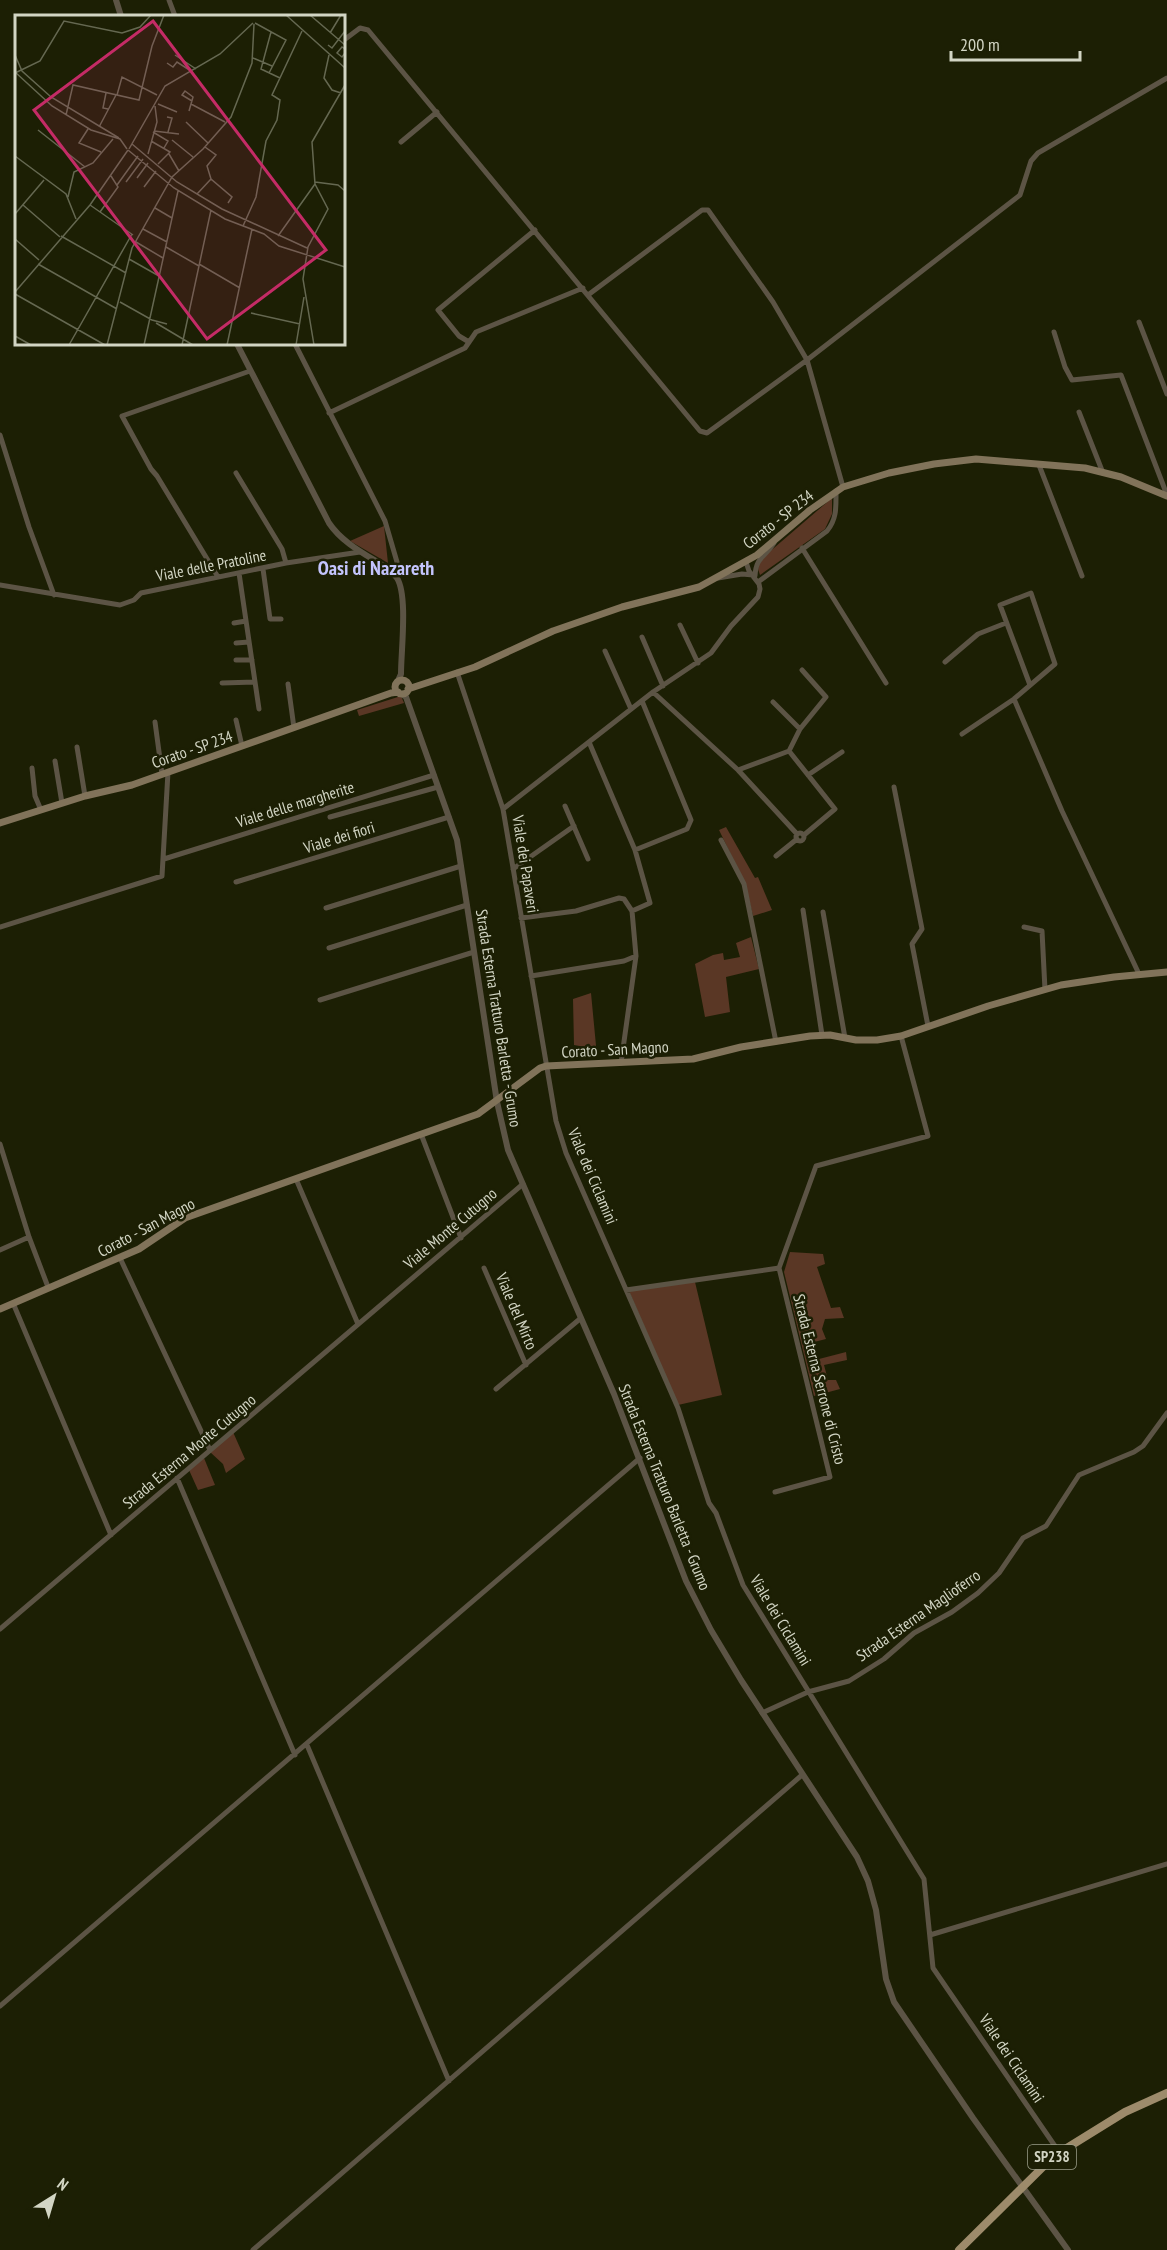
<svg xmlns="http://www.w3.org/2000/svg" width="1167" height="2250" font-family="'PT Sans Narrow',sans-serif">
  <rect width="100%" height="100%" fill="#1c1f04"/>
  <path fill="#5a3725" d="M832,498V514L825,529L760,575L758,569L760,560Z
    M384,526L388,563L350,541Z
    M401,696L404,703L359,716L357,710Z
    M726,827L755,878L758,877L772,910L753,916L745,883L719,830Z
    M751,937L759,969L726,977L730,1012L705,1017L695,964L713,955L723,953L724,960L740,957L736,943Z
    M591,993L597,1056L589,1055L585,1047L574,1045L573,999Z
    M790,1252L823,1254L825,1264L817,1267L831,1308L840,1307L844,1318L825,1319L822,1329L826,1339L814,1342L819,1359L846,1352L847,1360L824,1365L828,1380H836L840,1389L814,1396L784,1272Z
    M695,1282L722,1395L678,1405L629,1291Z
    M233,1432L245,1459L226,1473L223,1464L210,1452Z
    M204,1458L215,1485L198,1490L189,1470Z"/>
  <g fill="none" stroke-linecap="round" stroke-linejoin="round">
    <path stroke="#5c5445" stroke-width="5" d="M169,0L175,16
      M344,40L360,28L368,30L700,431L707,433L807,360L1020,195L1031,161L1038,153L1167,78
      M401,142L437,112
      M588,295L702,210H708L773,302L807,360L843,487
      M1139,322L1167,394
      M1054,332L1065,367L1072,380L1121,375L1167,495
      M469,342L459,336L438,310L535,230
      M295,344L385,521L397,562L396,576
      M1079,412L1103,473
      M329,413L465,348L476,332L583,288
      M0,435L29,527L54,595
      M1039,465L1082,576
      M236,473L282,549L286,563
      M802,548L886,683
      M263,569L270,619H281
      M239,573L259,709
      M755,576C756,556 765,558 774,543
      M218,577L157,476L151,469L122,416L250,371
      M718,578L742,574L753,575
      M758,582L827,531C837,519 836,507 836,491
      M0,585L120,605L134,600L141,593L286,563L360,552
      M234,623L246,621
      M680,625L698,663
      M642,637L663,686
      M236,643L249,642
      M605,651L631,709
      M236,660H252
      M945,662L978,634L1006,623
      M457,672L503,809L556,1121L566,1153L678,1408L709,1503L716,1513L743,1585L924,1879L933,1968L1059,2152
      M222,683L255,682
      M288,684L294,728
      M653,692L738,770L797,834
      M1014,699L1062,811L1139,974
      M773,702L800,729
      M236,720L242,746
      M155,722L162,774
      M962,734L1014,699L1055,664L1031,593L1000,605L1030,685
      M77,747L85,796
      M789,751L835,809L804,835
      M55,761L62,803
      M32,768L35,796L41,810
      M738,770L789,751L800,729L826,697L802,670
      M808,775L842,752
      M894,787L922,929L912,944L928,1026
      M565,806L588,859
      M503,809L653,692L711,653L731,626L758,597L760,589L759,584L749,571L746,562
      M330,817L438,787
      M796 837a4 4 0 1 1 8 0a4 4 0 1 1-8 0Z
      M721,840L744,884L776,1042
      M635,850L687,829L691,820L642,701
      M776,856L797,839
      M164,859L434,775
      M513,869L574,826
      M236,882L449,817
      M326,908L461,866
      M803,910L822,1035
      M823,912L845,1038
      M521,918L576,911L619,898L624,899L632,911L650,903L635,850L589,742
      M0,927L162,876L168,772
      M1024,927L1042,931L1045,990
      M329,948L467,905
      M531,976L624,961L636,956
      M320,1000L474,952
      M621,1063L636,956L632,911
      M421,1134L461,1238
      M0,1144L29,1237L48,1287
      M296,1179L358,1324
      M0,1250L29,1237
      M120,1258L210,1450
      M484,1268L526,1365
      M626,1290L779,1268
      M13,1303L111,1535
      M496,1389L581,1318
      M177,1478L295,1755
      M775,1492L830,1477L779,1268L816,1166L928,1136L901,1036
      M0,1629L523,1184
      M762,1713L808,1692L849,1681L884,1659L914,1633L952,1612L978,1593L999,1573L1023,1538L1046,1526L1079,1475L1134,1452L1143,1446L1167,1413
      M307,1745L449,2081
      M930,1935L1167,1864
      M0,2006L640,1458
      M253,2250L802,1775"/>
    <path stroke="#5c5445" stroke-width="6" d="M116,0L121,16
      M237,344L329,523C341,541 361,552 379,563C385,567 393,572 397,578C408,596 401,651 401,674L397,683
      M402,694L406,697L457,840L497,1102L508,1150L614,1394L686,1581L711,1630L741,1680L857,1857L868,1881L876,1910L886,1979L894,2002L973,2118L1068,2250"/>
    <path stroke="#81735a" stroke-width="7" d="M395 687a7 7 0 1 1 14 0a7 7 0 1 1-14 0Z
      M408,689L475,667L553,631L622,607L699,587L757,555L810,510L843,487L889,473L934,464L976,459L1085,468L1121,477L1167,496
      M0,823L85,796L132,785L391,693L398,692
      M0,1309L139,1249L185,1218L478,1114L540,1068L546,1066L693,1059L741,1047L810,1036L830,1035L856,1040H877L901,1036L988,1006L1061,985L1114,977L1167,972"/>
    <path stroke="#9d8b6b" stroke-width="8" d="M959,2250L1054,2156L1125,2112L1167,2093"/>
  </g>
  <g text-anchor="middle" stroke-width="5" stroke-linejoin="round" paint-order="stroke">
    <rect fill="#1c1f04" stroke="#9b9e8a" stroke-width="1.5" x="1028" y="2145" width="48" height="24" rx="4.5"/>
    <g font-size="15" font-weight="bold" fill="#d2d5c4">
      <text x="1052" y="2162">SP238</text>
    </g>
    <g font-size="16" fill="#d2d5c4" stroke="#1c1f04">
      <text transform="translate(778 519) rotate(-38)" y="6">Corato - SP 234</text>
      <text transform="translate(211 565) rotate(-11)" y="6">Viale delle Pratoline</text>
      <text transform="translate(192 749) rotate(-19)" y="6">Corato - SP 234</text>
      <text transform="translate(295 804) rotate(-17)" y="6">Viale delle margherite</text>
      <text transform="translate(339 837) rotate(-17)" y="6">Viale dei fiori</text>
      <text transform="translate(526 864) rotate(81)" y="6">Viale dei Papaveri</text>
      <text transform="translate(499 1018) rotate(81)" y="6">Strada Esterna Tratturo Barletta - Grumo</text>
      <text transform="translate(615 1049) rotate(-3)" y="6">Corato - San Magno</text>
      <text transform="translate(593 1176) rotate(67)" y="6">Viale dei Ciclamini</text>
      <text transform="translate(146 1227) rotate(-28)" y="6">Corato - San Magno</text>
      <text transform="translate(450 1228) rotate(-40)" y="6">Viale Monte Cutugno</text>
      <text transform="translate(517 1311) rotate(67)" y="6">Viale del Mirto</text>
      <text transform="translate(820 1379) rotate(76)" y="6">Strada Esterna Serrone di Cristo</text>
      <text transform="translate(189 1451) rotate(-40)" y="6">Strada Esterna Monte Cutugno</text>
      <text transform="translate(665 1487) rotate(68)" y="6">Strada Esterna Tratturo Barletta - Grumo</text>
      <text transform="translate(918 1615) rotate(-35)" y="6">Strada Esterna Maglioferro</text>
      <text transform="translate(781 1620) rotate(59)" y="6">Viale dei Ciclamini</text>
      <text transform="translate(1012 2058) rotate(56)" y="6">Viale dei Ciclamini</text>
    </g>
    <g font-size="20" font-weight="bold" fill="#c3c4fd" stroke="#1c1f04">
      <text x="376" y="575">Oasi di Nazareth</text>
    </g>
  </g>
  <g transform="translate(15 15)">
    <rect width="330" height="330" fill="#1c1f04"/>
    <path fill="none" stroke="#656851" stroke-width="1.5" d="M271,0L330,53M295,0L330,30M240,8L271,25L254,58M256,17L246,54L265,63M315,18L326,0M313,30L317,33L330,16M330,34L327,32L322,38L327,42L330,38M0,40L7,56L36,82L104,123M160,40L181,54M314,40L309,63L317,75L326,78M238,43L257,51M152,48L158,52L162,47L176,56M0,57L37,91L76,115L105,124L112,134M0,58L25,46L49,6L107,18L125,12L136,0M91,78L88,93L93,94M102,80L107,62L142,80M143,89L162,97M176,89L210,107M174,96L178,82L170,76L167,80L177,86M51,100L58,70L124,85L137,31L149,0M152,102L157,103L153,117M171,107L193,128M84,112L101,80M73,114L64,128L86,137M23,115L70,152M139,116L164,119M138,117L153,126L149,133M157,125L178,142M136,126L155,137L143,149M117,129L162,167L207,194L292,233M190,132L201,140L192,151L196,164L217,182L213,188M114,134L150,71L205,39L238,8M113,135L159,173L210,204L249,219L264,231L330,252M133,139L142,107L140,91M154,139L164,156M0,141L51,179L61,204M122,163L133,148M111,167L128,144M300,167L323,170L330,176M102,170L123,141M129,172L141,156M182,179L196,164M53,182L59,157L78,148L98,124M8,190L45,222M75,190L118,220M140,193L157,203M85,197L103,172L96,161M0,199L29,165M228,211L241,182L251,126L262,105L265,85L257,80L287,16M128,214L152,227M46,221L111,258M263,221L300,169M0,224L24,245M121,227L148,243M151,232L184,251M114,244L144,261M23,249L102,294M184,249L225,273M0,277L75,190L113,135M0,279L90,330M105,287L137,305L152,309M236,298L285,309M141,308L178,330M0,321L16,330M54,330L117,219M92,330L117,233L157,162L188,134L216,102L237,48L239,9M129,330L163,176M167,330L196,195M212,330L237,214M281,330L289,282M299,330L288,264L293,232L313,194L300,169L297,127L330,70"/>
    <path fill="#c42b66" fill-opacity="0.15" stroke="#c42b66" stroke-width="3" d="M138,6L311,235L192,324L19,95Z"/>
    <rect width="330" height="330" fill="none" stroke="#d2d5c4" stroke-width="3"/>
  </g>
  <g transform="translate(54 2196) rotate(37)" stroke="#1c1f04" stroke-width="4.5" paint-order="stroke">
  <path d="M0-4.5L10 22L0 15L-10 22Z" fill="#d2d5c4"/>
  <text y="-9" font-size="16" font-weight="bold" text-anchor="middle" fill="#d2d5c4">N</text>
  </g>
  <path d="M951 51v9h129v-9" fill="none" stroke="#d2d5c4" stroke-width="3"/>
  <text x="960" y="51" font-size="18" fill="#d2d5c4" stroke="#1c1f04" stroke-width="4.5" paint-order="stroke">200 m</text>
</svg>
